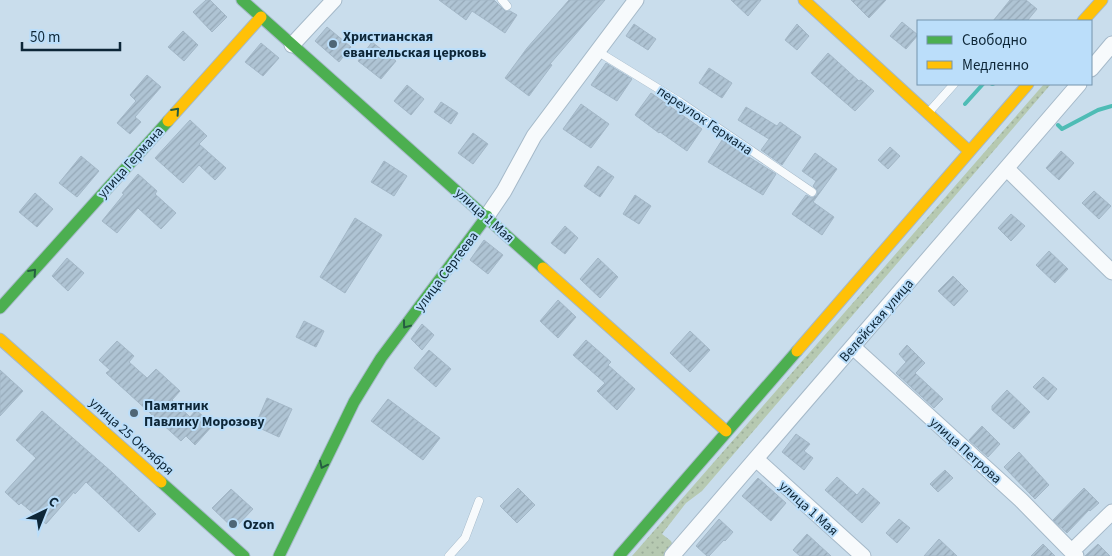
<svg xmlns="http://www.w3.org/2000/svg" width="1112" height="556" font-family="'Source Sans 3',sans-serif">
  <defs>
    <pattern id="grass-dots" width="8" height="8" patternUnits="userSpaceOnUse" patternTransform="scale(1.25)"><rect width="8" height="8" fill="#b6c9b1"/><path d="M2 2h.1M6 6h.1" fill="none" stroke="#9bac99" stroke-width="1.8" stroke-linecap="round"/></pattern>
    <pattern id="building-hatch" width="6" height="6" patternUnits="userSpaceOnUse" patternTransform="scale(1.25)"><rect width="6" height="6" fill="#afc4d4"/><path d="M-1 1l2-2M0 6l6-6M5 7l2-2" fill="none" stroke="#95a8b7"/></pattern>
  </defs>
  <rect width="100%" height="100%" fill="#c9ddec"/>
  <path fill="url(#grass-dots)" d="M1044,84H1051L702,491L686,503L662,534L671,541L673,547L665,556H632Z"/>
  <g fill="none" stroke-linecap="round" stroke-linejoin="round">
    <path stroke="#4ebcb5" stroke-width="4" d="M992,84H993
      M965,104L983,84
      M1058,125L1062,129L1098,110L1112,106"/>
  </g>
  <path fill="url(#building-hatch)" stroke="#a3b7c7" d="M206,0H210L227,17L212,32L193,12Z
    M439,0H494L505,11H510L517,15L505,33L472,11L466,20Z
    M569,0H605L550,64L552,65L529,96L505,78L527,48Z
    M731,0H761L748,16Z
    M851,0H886L869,18Z
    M1010,0H1026L1037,9L1027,21H993Z
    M902,22L918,35L906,49L890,36Z
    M634,24L656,39L648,50L626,36Z
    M797,24L809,36L797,50L785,40Z
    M327,27L351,47L339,62L315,41Z
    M183,31L198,45L184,61L168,47Z
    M372,42L396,61L381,79L358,61Z
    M261,43L279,58L263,76L245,62Z
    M828,53L859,81L861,80L874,91L855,111L811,73Z
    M606,63L632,79L617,101L591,85Z
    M709,68L732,83L722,98L699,83Z
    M147,75L161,87L135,117L141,122L130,134L117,123L136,101L130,95Z
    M407,85L424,99L411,115L394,101Z
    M651,93L702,129L687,151L660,132L659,133L635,115Z
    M441,102L458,113L451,124L434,112Z
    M581,104L609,124L591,148L563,129Z
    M746,107L777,126L780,122L801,137L782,165L761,150L769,139L738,120Z
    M190,120L207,136L199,144L226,168L215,180L199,165L183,183L155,158Z
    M473,133L488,144L473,164L458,153Z
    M722,140L776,174L763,195L708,162Z
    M890,147L900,156L888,169L878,160Z
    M1061,151L1074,163L1059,180L1046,168Z
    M815,153L837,169L813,202L834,217L822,235L792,214L806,195L812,198L817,195V190L813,186L816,181L802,171Z
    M81,156L99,171L77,197L59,183Z
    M384,161L407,176L394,196L371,182Z
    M598,166L614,177L600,197L584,186Z
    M138,174L157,191L155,194L176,213L161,229L138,208L117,233L102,221L124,194L122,193Z
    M1094,191L1111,206L1099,219L1082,203Z
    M35,193L53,209L37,227L19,212Z
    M635,195L651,206L639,224L623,214Z
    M1011,214L1025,226L1011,241L998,228Z
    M355,218L382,235L345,293L320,277Z
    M565,226L578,238L565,254L551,243Z
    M484,240L503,255L488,274L470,260Z
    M1049,251L1068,269L1055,283L1036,265Z
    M67,258L84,273L68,291L52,276Z
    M598,258L618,277L600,298L580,279Z
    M953,276L968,291L954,306L938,291Z
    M558,300L576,317L558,338L540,321Z
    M304,321L324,331L316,347L296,337Z
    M422,324L434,335L422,350L411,339Z
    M690,331L710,350L690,372L670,353Z
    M586,340L611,362L608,365L635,389L617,410L597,391L605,383L573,355Z
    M117,341L134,356L129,362L147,378L156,369L180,391L172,400L190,417L196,410L213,425L195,445L186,436L181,441L106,373L110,370L99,360Z
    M907,345L925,363L915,373L943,399L934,408L896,373L906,362L899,354Z
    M429,350L451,369L436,387L414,368Z
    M0,370L23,391L0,416Z
    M1043,377L1057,389L1048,400L1033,387Z
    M1007,390L1030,412L1014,429L992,410V406Z
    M267,398L292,409L279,437L255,426Z
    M388,399L440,438L423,460L371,421Z
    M42,411L113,473L156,514L139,532L86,482L75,494L74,492L46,524L21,503L19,505L5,492L36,458L16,440Z
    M982,426L1000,444L988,457L969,440Z
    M796,434L810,444L804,451L813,458L804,470L782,452Z
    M1019,452L1049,485L1035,499L1004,467Z
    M945,470L953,478L938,492L930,484Z
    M837,477L857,495L863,488L880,503L862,523L825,490Z
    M758,478L786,503L771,521L742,496Z
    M518,488L535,505L517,523L500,506Z
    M1084,488L1099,503L1090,511L1089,510L1067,533L1053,520Z
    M231,489L253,509L234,529L212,508Z
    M719,519L733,532L725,541L724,540L709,556H707L696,546Z
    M899,519L910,528L897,543L886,533Z
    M807,534L831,556H800L793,550Z
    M939,539L957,556H924Z
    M1043,544L1055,556H1031Z
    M1098,544L1110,556H1085Z"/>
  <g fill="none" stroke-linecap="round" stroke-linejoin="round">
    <defs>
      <path id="lane" d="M502,0L507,6
        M597,51L680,102L812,192
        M929,112L954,84
        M449,556L465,538L479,501"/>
      <path id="street" d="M292,45L334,0
        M1091,69L1112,44
        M1007,169L1112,272
        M487,216L504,191L534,136L636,0
        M853,347L1021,500L1076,556
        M756,459L863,556
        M1072,551L1112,512
        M672,556L1079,84"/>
      <path id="fast" d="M242,0L543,268
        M0,308L168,121
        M161,482L244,556
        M279,556L354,402L381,358L487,216
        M619,556L797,351"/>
      <path id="slow" d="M804,0L969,151
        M1083,21L1102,0
        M168,121L261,17
        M543,268L726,431
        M0,339L161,482
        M797,351L1028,84"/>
    </defs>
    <use href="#lane" stroke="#a5b9c9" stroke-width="9"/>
    <use href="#street" stroke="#a5b9c9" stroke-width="17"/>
    <use href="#fast" stroke="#a5b9c9" stroke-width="13"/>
    <use href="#slow" stroke="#a5b9c9" stroke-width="13"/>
    <use href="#lane" stroke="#f7fafc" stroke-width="8"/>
    <use href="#street" stroke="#f7fafc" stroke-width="15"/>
    <use href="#fast" stroke="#4caf50" stroke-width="11"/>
    <use href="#slow" stroke="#ffc107" stroke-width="11"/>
  </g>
  <defs><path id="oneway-chevron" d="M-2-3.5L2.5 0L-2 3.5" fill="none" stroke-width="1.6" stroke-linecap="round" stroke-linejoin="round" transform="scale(1.25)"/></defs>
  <g stroke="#265d41">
    <use href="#oneway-chevron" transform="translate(176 111) rotate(-48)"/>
    <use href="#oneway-chevron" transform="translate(33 272) rotate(-48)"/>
    <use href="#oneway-chevron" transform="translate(406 325) rotate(127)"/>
    <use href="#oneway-chevron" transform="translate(323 465) rotate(116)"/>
  </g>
  <g fill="#4f6676" stroke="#bbdefa" stroke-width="2">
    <circle cx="333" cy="44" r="5"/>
    <circle cx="134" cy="413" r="5"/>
    <circle cx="233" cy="524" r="5"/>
  </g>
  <g text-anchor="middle" stroke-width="4" stroke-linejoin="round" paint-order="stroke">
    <g font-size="14" font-weight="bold" fill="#0d2637" stroke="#bbdefa" text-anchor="start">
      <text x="343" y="41">Христианская<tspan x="343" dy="16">евангельская церковь</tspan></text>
      <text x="144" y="410">Памятник<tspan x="144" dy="16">Павлику Морозову</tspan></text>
      <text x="243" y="529">Ozon</text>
    </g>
    <g font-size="14" fill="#0d2637" stroke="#bbdefa">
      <text transform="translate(705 120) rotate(34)" y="5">переулок Германа</text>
      <text transform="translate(130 162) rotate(-48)" y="5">улица Германа</text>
      <text transform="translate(485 215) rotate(42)" y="5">улица 1 Мая</text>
      <text transform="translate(446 271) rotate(-53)" y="5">улица Сергеева</text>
      <text transform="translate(876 320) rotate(-49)" y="5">Велейская улица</text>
      <text transform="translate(132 436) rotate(42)" y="5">улица 25 Октября</text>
      <text transform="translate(966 450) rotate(42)" y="5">улица Петрова</text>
      <text transform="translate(809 508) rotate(42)" y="5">улица 1 Мая</text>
    </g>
  </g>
  <rect x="917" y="20" width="175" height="65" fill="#bbdefa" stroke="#7594ac"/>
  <rect x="927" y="36" width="25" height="8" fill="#4caf50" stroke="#7594ac"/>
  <text x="962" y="45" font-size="15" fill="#0d2637">Свободно</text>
  <rect x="927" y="61" width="25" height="8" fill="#ffc107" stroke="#7594ac"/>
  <text x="962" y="70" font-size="15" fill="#0d2637">Медленно</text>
  <g transform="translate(45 511) rotate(43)" stroke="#bbdefa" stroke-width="4" paint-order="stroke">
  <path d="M0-4L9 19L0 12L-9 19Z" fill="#0d2637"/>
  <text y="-8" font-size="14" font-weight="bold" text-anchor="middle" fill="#0d2637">С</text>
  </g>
  <path d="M22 42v8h98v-8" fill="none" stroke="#0d2637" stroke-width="2.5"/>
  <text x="30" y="42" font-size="15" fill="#0d2637" stroke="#bbdefa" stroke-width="4" paint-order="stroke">50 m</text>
</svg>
